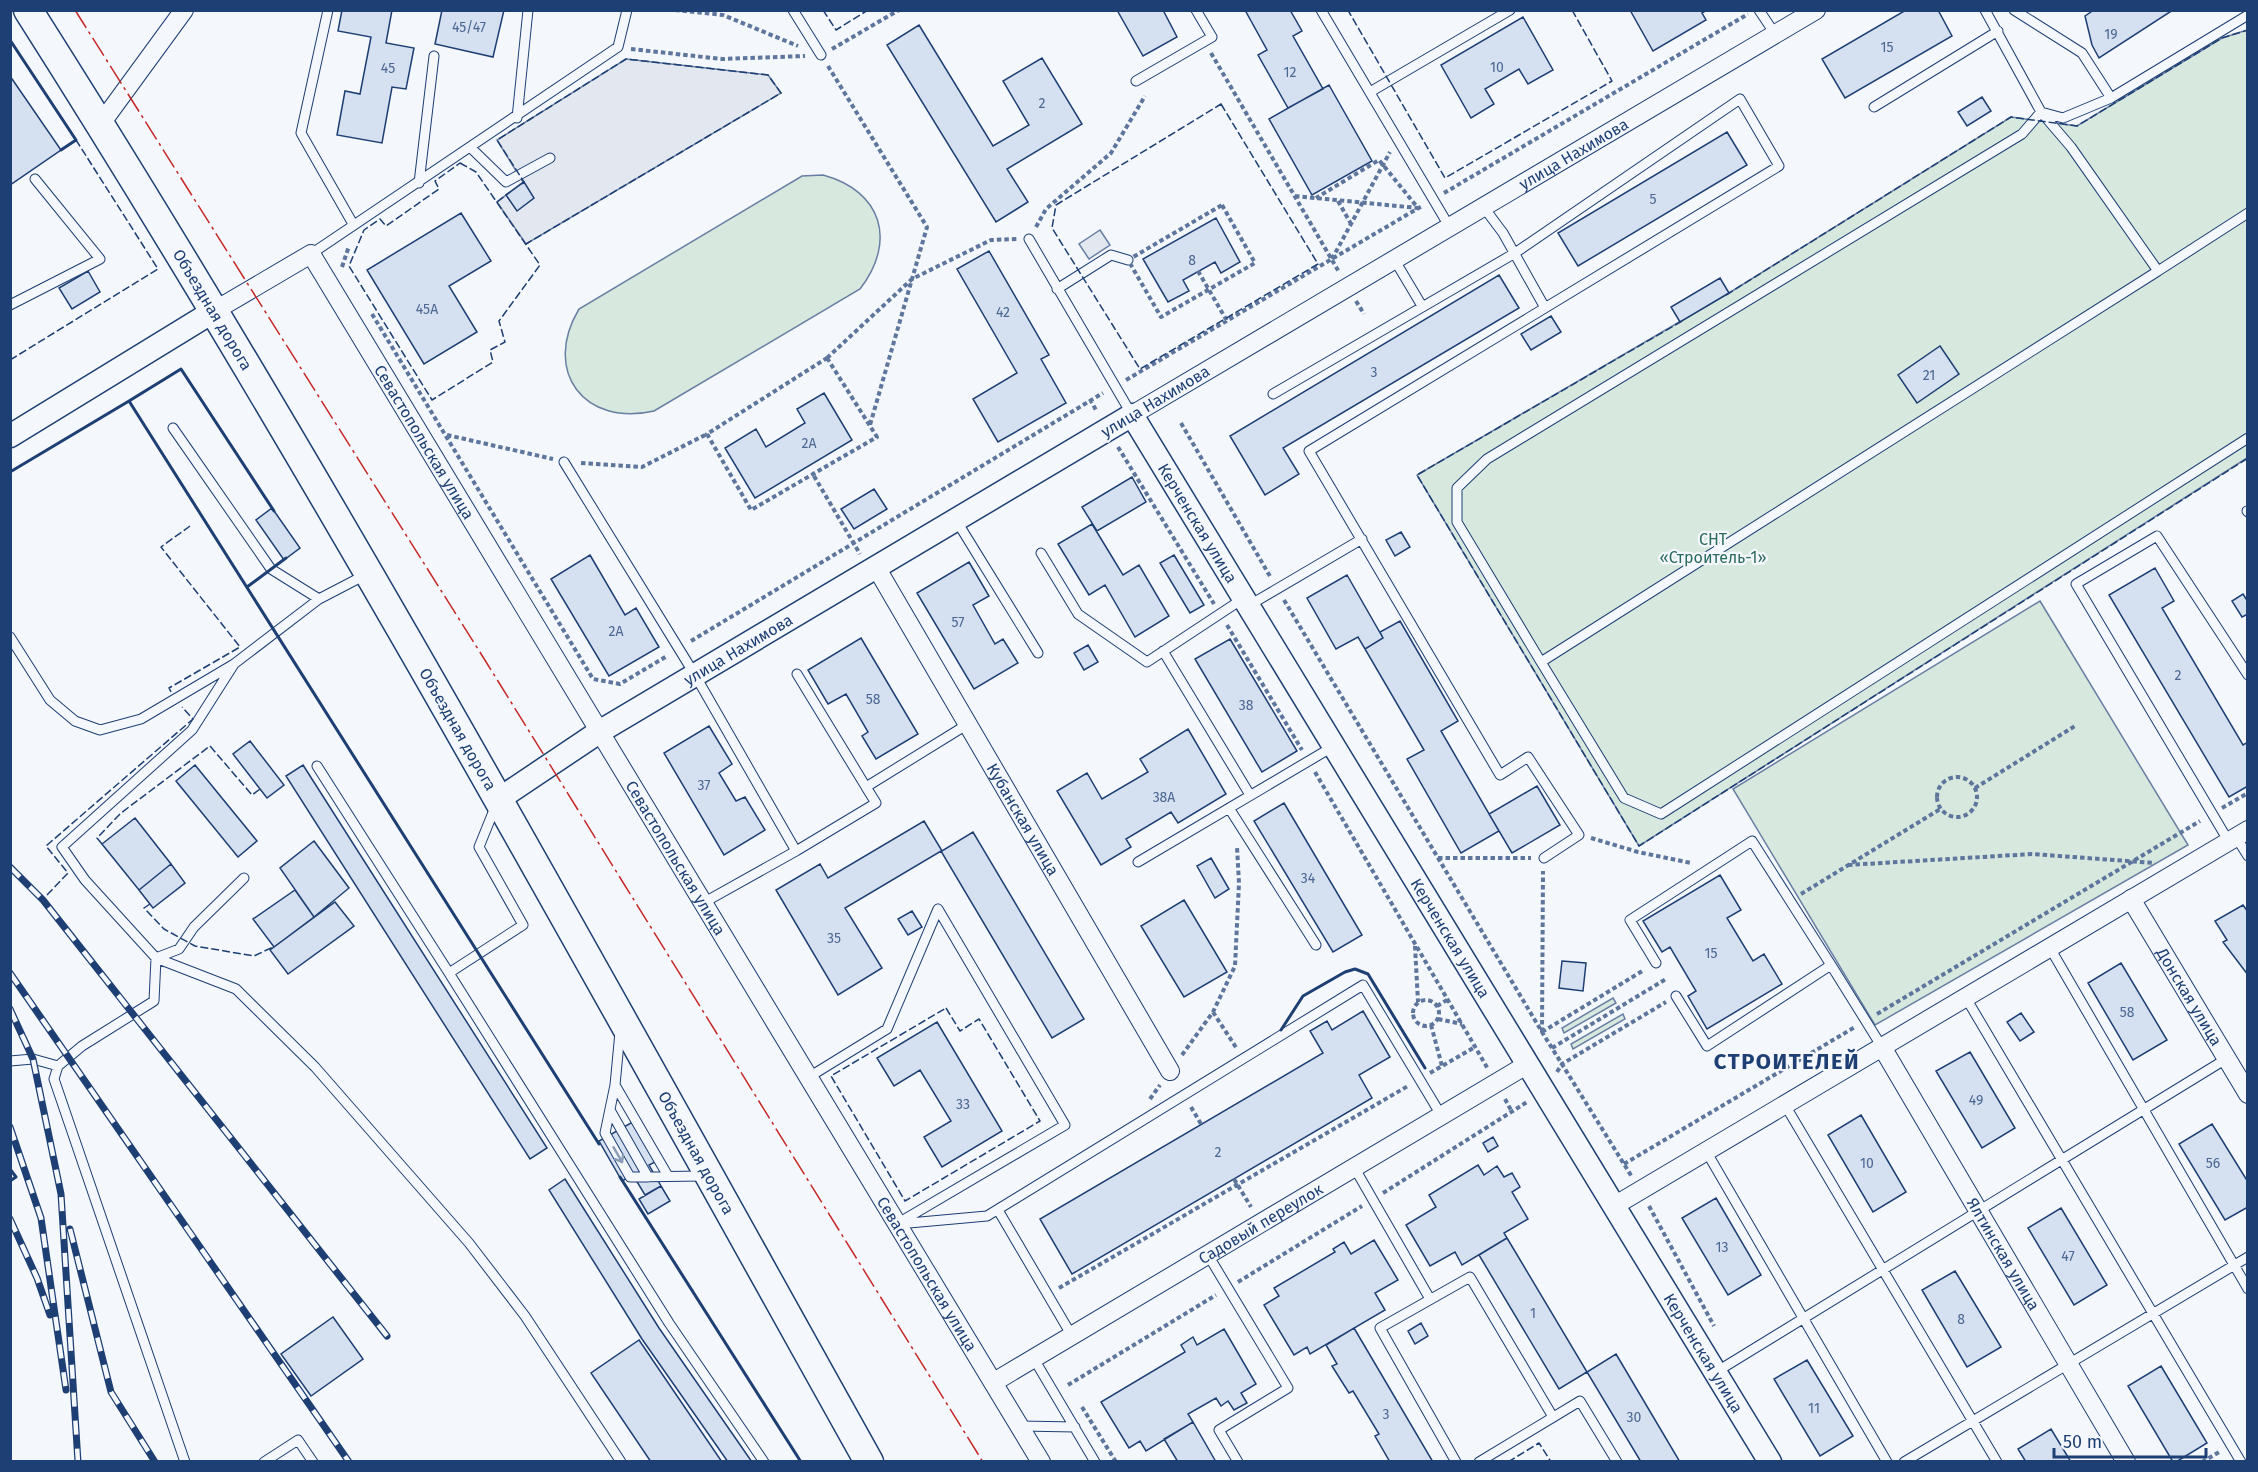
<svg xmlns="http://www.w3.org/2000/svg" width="2258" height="1472" font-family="'Fira Sans',sans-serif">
  <rect width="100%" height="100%" fill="#f4f7fb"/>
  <path fill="#d7e8df" stroke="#687fa3" stroke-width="1.5" d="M2247,30V458L1639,846L1417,475L1729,293L2011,117L2077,126L2222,38Z
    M823,175C882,191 897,241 860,289L654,411C584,427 542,371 579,309L802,176Z
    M2040,601L2188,845L1875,1025L1733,789Z
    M1613,998L1616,1003L1564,1033L1562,1028Z
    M1623,1014L1625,1019L1573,1049L1571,1044Z"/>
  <path fill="#e3e8f0" stroke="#687fa3" stroke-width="1.5" d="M626,59L768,75L781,93L526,244L497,202L523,182L497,140Z
    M1100,230L1110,245L1089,259L1079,244Z"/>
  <path fill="#d5e0f0" stroke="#1d3f73" stroke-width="1.5" d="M342,10H392L386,43L414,48L406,89L392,87L382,143L337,135L345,91L360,94L371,37L338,31Z
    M442,10H504L493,57L435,44Z
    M1117,10H1163L1177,37L1143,56Z
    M1245,10H1290L1302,31L1293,36L1323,89L1288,108L1258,55L1267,50Z
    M1630,10H1707L1702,13L1706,20L1653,51Z
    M1906,10H1938L1952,36L1845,98L1822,59Z
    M2094,10H2173L2099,58L2092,45L2085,16Z
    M1523,17L1553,70L1528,84L1519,69L1485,89L1494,104L1471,118L1441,65Z
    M919,25L993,146L1029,125L1003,81L1042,58L1082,124L1007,169L1028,202L996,222L887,45Z
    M10,76L61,150L10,185Z
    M1329,85L1372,161L1312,195L1269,119Z
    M1982,97L1991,111L1967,126L1958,112Z
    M1727,132L1747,165L1578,266L1558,233Z
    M524,182L534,198L517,211L506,195Z
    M461,213L491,261L449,286L477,332L424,364L367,270Z
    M1216,218L1240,262L1221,273L1215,262L1183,280L1189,291L1168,302L1143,259Z
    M989,251L1049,355L1041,359L1066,403L998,442L973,399L1017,373L957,269Z
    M88,271L100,292L72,309L59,288Z
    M1499,275L1519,308L1283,448L1299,474L1265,495L1230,436Z
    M1720,278L1729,293L1680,322L1671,307Z
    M1551,316L1561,332L1531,350L1521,334Z
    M1940,346L1959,374L1917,403L1898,375Z
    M824,393L852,440L755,498L725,448L756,429L766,447L805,423L797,409Z
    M1132,477L1146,502L1097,531L1082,507Z
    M874,489L887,509L854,529L841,509Z
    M272,508L300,548L284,560L256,520Z
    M1092,524L1123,575L1139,565L1169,616L1135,637L1105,585L1089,595L1058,544Z
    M1401,532L1410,547L1395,556L1386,540Z
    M590,555L625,615L636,608L659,647L609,676L551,579Z
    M1174,555L1204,605L1190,613L1160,563Z
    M969,562L989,596L973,605L995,644L1003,639L1018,663L974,689L917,593Z
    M2155,568L2174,601L2162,608L2243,745L2248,742V786L2229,797L2109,595Z
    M1347,575L1383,638L1365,649L1358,637L1336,649L1307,598Z
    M2243,594L2248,602V614L2242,617L2232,601Z
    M1400,621L1458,721L1441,731L1499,831L1461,853L1407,759L1424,750L1365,649L1383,638L1380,632Z
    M861,638L918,734L876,759L862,736L868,732L846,694L828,704L808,670Z
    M1230,639L1297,751L1262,772L1195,659Z
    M1088,645L1098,662L1084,670L1074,653Z
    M709,726L732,764L719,773L736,801L745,797L765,830L724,855L664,753Z
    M1188,729L1226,794L1178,823L1171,812L1126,839L1131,847L1101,865L1057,791L1087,773L1102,799L1148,772L1140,759Z
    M250,741L284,785L267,798L233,754Z
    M195,765L257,841L238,857L176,781Z
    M303,765L547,1148L530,1159L286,776Z
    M1537,786L1560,825L1512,853L1489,814Z
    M1284,803L1362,935L1333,952L1254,821Z
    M135,818L171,864L139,890L102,844Z
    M924,821L942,851L973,832L1084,1019L1052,1038L941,851L845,908L882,968L838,995L776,890L820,864L828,878Z
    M314,841L349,888L314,917L280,868Z
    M1211,858L1229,889L1215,898L1197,866Z
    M171,864L185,883L153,908L139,890Z
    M1720,875L1741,910L1727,918L1753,961L1764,954L1782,984L1707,1029L1688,996L1696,991L1670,947L1662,952L1643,921Z
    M295,890L314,917L274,947L253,919Z
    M1184,900L1227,972L1184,997L1141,926Z
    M335,902L354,926L288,974L270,950Z
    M2243,905L2248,912V975L2223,942L2227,940L2215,921Z
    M912,911L922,927L908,935L898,919Z
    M1562,961L1586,963L1583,991L1559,988Z
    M2121,963L2167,1040L2133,1060L2088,983Z
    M1363,1011L1390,1057L1359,1075L1372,1098L1072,1274L1040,1219L1323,1053L1310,1031L1327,1021L1332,1030Z
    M2021,1013L2034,1032L2020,1041L2007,1022Z
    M937,1022L1002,1131L942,1167L924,1137L951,1121L920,1070L894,1086L877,1058Z
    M1970,1052L2015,1128L1982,1148L1936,1071Z
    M1861,1115L1906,1192L1873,1212L1828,1135Z
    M638,1119L661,1159L649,1165L661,1186L645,1195L633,1175L622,1181L599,1141Z
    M2212,1124L2248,1182V1207L2225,1220L2179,1144Z
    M1493,1137L1498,1146L1488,1152L1483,1143Z
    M1478,1165L1484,1175L1497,1166L1504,1177L1512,1173L1520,1187L1512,1192L1528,1219L1504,1233L1507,1238L1462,1265L1455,1252L1430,1266L1406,1225L1436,1207L1429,1195Z
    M565,1179L659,1328L752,1462H728L642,1339L549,1190Z
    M661,1186L670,1201L648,1214L639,1199Z
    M1716,1198L1761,1275L1728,1295L1682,1218Z
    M2061,1208L2107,1285L2074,1305L2028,1228Z
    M1507,1238L1587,1372L1559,1389L1479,1255Z
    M1374,1240L1398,1280L1375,1293L1385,1310L1310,1354L1307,1347L1294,1355L1264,1305L1279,1296L1274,1288L1335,1252L1333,1249L1344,1242L1351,1254Z
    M1955,1271L2001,1347L1967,1367L1922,1290Z
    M333,1317L363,1359L311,1396L281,1354Z
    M1421,1323L1428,1336L1415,1344L1408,1331Z
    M1354,1328L1433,1462H1390L1375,1436L1379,1434L1353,1391L1349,1393L1332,1366L1337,1364L1326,1345Z
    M1224,1329L1256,1384L1241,1393L1247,1403L1234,1410L1228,1401L1221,1406L1216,1398L1188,1414L1193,1422L1146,1451L1140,1441L1129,1448L1101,1402L1185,1352L1181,1345L1193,1337L1197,1345Z
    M639,1340L722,1462H651L591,1373Z
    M1616,1354L1680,1462H1641L1587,1372Z
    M1807,1360L1853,1436L1820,1456L1774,1379Z
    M2161,1366L2207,1443L2176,1462H2173L2128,1386Z
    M1193,1422L1216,1462H1178L1164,1439Z
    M2051,1429L2071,1462H2026L2018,1449Z"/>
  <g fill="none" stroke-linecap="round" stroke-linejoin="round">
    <defs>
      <path id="service" d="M328,10L301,133L353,224
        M793,10L821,55
        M1321,10L1449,226
        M1759,10L1775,34
        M1985,10L2041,112L2063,118L2111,98L2248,15
        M2014,10L2082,53L2111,98
        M1136,81L1212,37L1196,10
        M1370,92L1510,10
        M1874,107L1998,31
        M517,118L528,10
        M471,148L506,182L550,158
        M419,183L434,56
        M1482,205L1503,233L1544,306
        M1029,239L1132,415
        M311,254L618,47L627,10
        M1394,259L1422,306
        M2158,271L1541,662L1457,522V488L1487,459L2022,134L2041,112L2071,147L2158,271L2248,213
        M1057,289L1111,255L1128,260
        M10,305L100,259L35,179
        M1273,394L1515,253L1740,99L1779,166L1309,451L1500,775L1528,757L1579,835L1544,858
        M173,428L271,569L319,599
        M564,462L695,675L796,851
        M2247,511L2248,512
        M956,520L1038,653
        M1041,553L1078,614L1147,662L1244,598
        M1248,606L1362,539
        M10,637L50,700L75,721L100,730L141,719L234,664L319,599L367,574
        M1163,651L1250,795
        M1541,662L1624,798L1661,814L2248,438
        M234,664L192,730L62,847L85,880L156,958L236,989L315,1067L469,1243L525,1316L621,1462
        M797,674L866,787
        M317,766L449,973L523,925L479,847L496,805
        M1229,808L1316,945
        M2236,837L2248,856
        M2229,842L2076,584L2157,536L2248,675
        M1138,862L1334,746
        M703,903L796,851L876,803L866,787L968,724
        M2050,948L2248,1289
        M1656,963L1630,920L1752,841L1831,965L1707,1046L1676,996
        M1831,965L1882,1047
        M449,973L669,1323L764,1462
        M1966,998L2241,1462
        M620,1032L615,1085L605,1133L630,1177L704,1176
        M10,1061L33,1059L58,1066
        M809,1077L887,1029L938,909
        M615,1085L668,1176
        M1785,1105L1997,1462
        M610,1110L648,1177
        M1706,1151L1887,1462
        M1354,1167L1430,1299
        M998,1210L1072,1336
        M900,1222L1065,1125L938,909
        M898,1224L987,1216L1363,985L1441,1115
        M1208,1255L1288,1388L1219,1430L1238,1462
        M1034,1359L1095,1462
        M1716,1372L2226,1059
        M1020,1426L1075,1427
        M185,1462L54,1079L58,1066L82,1046L154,1001L156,958L179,949L194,927L244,878
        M264,1462L298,1440L313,1462
        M1456,1462L1380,1328L1470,1277L1553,1417
        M1479,1462L1580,1401L1617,1462
        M1904,1462L2248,1257"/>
      <g id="minor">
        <path d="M100,125L184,10"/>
        <path id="s1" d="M214,311L311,254L1041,1462"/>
        <path id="s2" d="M1132,415L1816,10"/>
        <path id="s3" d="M876,567L1170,1071"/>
        <path id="s4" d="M2131,899L2248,1094"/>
        <path id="s5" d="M1882,1047L2126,1462"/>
        <path d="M1614,1206L2248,830"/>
        <path id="s6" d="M994,1382L1528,1064"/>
      </g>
      <g id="tertiary">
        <path d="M10,436L214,311"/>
        <path id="s7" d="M499,799L599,732L1132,415L1770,1462"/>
      </g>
      <g id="primary">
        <path id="s8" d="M28,10C328,482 596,973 869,1462"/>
      </g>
    </defs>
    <use href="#service" stroke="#1d3f73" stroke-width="11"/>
    <use href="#minor" stroke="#1d3f73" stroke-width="20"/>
    <use href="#tertiary" stroke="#1d3f73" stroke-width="25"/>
    <use href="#primary" stroke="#1d3f73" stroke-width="31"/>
    <path stroke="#5e769c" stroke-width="4" stroke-dasharray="4.5 3" stroke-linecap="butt" d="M675,10L723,15L798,46
      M631,49L722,59L805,56
      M832,49L899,10
      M1211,53L1339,272
      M828,66L927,227L870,425
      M1444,193L1748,14
      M1295,196L1418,208L1379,160L1316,198
      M1338,201L1351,224
      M1222,205L1255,263L1161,317L1128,260Z
      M1036,227L1046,209L1111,153L1145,96
      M1332,259L1390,152
      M342,267L349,246
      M1198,271L1227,321
      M1356,301L1364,314
      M372,314L593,679L620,684L667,656
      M827,358L877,437L751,510L707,434Z
      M827,358L912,279L991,240L1017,239
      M1126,380L1422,206
      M1090,399L1097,412
      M1181,423L1271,578
      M447,435L553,459
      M1118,447L1214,604
      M581,463L642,467L707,434
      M814,476L860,554
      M1284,600L1542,1032L1632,1177
      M1227,625L1302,750
      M691,641L1103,393
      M1315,772L1488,1069
      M1937 797a20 20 0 1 1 40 0a20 20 0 1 1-40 0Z
      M1975,788L2075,726
      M2222,808L2248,793
      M1591,838L1638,852L1691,863
      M1438,858H1531
      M1848,865L2032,854L2155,863
      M1801,894L1942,808
      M1415,946L1418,1002
      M1413 1013a13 13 0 1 1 26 0a13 13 0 1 1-26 0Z
      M1437,1006L1447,1000
      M1213,1012L1237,1049
      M1877,1014L2200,821
      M1438,1019L1462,1024
      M1431,1025L1442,1066
      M1542,1032L1644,970
      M1542,1032L1543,871
      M1552,1048L1666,979
      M1182,1055L1213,1012L1235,966L1239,883L1237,847
      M1557,1072L1562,1064L1666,1002
      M1430,1073L1475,1047
      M1150,1099L1160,1085
      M1505,1099L1512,1112
      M1191,1107L1201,1124
      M1624,1164L1855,1027
      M1234,1179L1251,1207
      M1383,1193L1527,1102
      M1649,1206L1714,1326
      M1238,1282L1362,1206
      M1059,1288L1408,1086
      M1068,1385L1216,1295
      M1082,1407L1116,1462
      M2202,1462L2221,1451"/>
    <use href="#service" stroke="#f4f7fb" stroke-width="9"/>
    <use href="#minor" stroke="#f4f7fb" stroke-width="18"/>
    <use href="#tertiary" stroke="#f4f7fb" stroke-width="22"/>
    <use href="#primary" stroke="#f4f7fb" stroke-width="28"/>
    <defs>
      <path id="rail" d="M10,867L43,900L387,1336
        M10,973L349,1462
        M10,1009L33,1059L61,1194L78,1462
        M10,1127L41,1218L66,1390
        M10,1219L37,1278L50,1315
        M70,1229L111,1392L155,1462"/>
    </defs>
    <use href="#rail" stroke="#1d3f73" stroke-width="7"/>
    <use href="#rail" stroke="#f4f7fb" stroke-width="4.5" stroke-dasharray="14" stroke-linecap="butt"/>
    <path stroke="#1d3f73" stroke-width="1.5" stroke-dasharray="8 3" stroke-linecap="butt" d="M823,10L836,30L868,10
      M1352,10L1349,12L1445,178L1612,81L1572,10
      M1221,104L1318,264L1140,369L1052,228L1056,205Z
      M460,163L476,172L540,265L499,321L505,342L490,350L493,362L432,400L349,266L364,230L380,219L386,226L439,189L435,181Z
      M522,184L524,182L497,140L626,59L768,75L781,93L526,244
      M497,202L510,192
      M1726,295L2011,117L2077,126L2222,38L2248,30
      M1682,321L1417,475L1639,846L2248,458
      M10,360L158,269L76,140
      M171,692L169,688L240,647L161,547L190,526
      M102,844L97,838L121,813L210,746L252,795L260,789
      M47,895L68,873L46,846L193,719L182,707
      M150,904L144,908L164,929L195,946L254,956L273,947
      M946,1008L960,1031L979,1019L1040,1121L905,1201L831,1076Z
      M1508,1462L1539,1443L1551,1462"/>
    <path stroke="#1d3f73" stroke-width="3" d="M10,40L76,140L61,150
      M129,401L181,369L274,511
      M10,472L129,401L599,1144
      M247,587L286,558
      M1281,1030L1303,996L1345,972L1355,969L1368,974L1425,1068
      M10,1169L16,1177L10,1181
      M620,1177L801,1462"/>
    <path stroke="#c62828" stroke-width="1.5" stroke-dasharray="21 4.5 3 4.5" stroke-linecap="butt" d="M75,10L483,657L983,1462"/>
  </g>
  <defs><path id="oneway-shaft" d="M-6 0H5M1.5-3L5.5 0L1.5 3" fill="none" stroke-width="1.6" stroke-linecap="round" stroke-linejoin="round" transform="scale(1.5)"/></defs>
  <use stroke="#889bb7" href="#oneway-shaft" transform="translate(618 1155) rotate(60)"/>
  <g text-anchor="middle" stroke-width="4.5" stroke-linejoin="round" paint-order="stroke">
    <g font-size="14" fill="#4b6792">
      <text x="469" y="32">45/47</text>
      <text x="2111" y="39">19</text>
      <text x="1887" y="52">15</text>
      <text x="1497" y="72">10</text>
      <text x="388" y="73">45</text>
      <text x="1290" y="77">12</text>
      <text x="1042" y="108">2</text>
      <text x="1653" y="204">5</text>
      <text x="1192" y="265">8</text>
      <text x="427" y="314">45А</text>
      <text x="1003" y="317">42</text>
      <text x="1374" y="377">3</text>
      <text x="1929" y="380">21</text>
      <text x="809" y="448">2А</text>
      <text x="958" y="627">57</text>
      <text x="616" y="636">2А</text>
      <text x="2178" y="680">2</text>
      <text x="873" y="704">58</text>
      <text x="1246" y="710">38</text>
      <text x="704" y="790">37</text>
      <text x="1164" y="802">38А</text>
      <text x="1308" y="883">34</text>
      <text x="834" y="943">35</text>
      <text x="1711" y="958">15</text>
      <text x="2127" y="1017">58</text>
      <text x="1976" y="1105">49</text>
      <text x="963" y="1109">33</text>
      <text x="1218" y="1157">2</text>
      <text x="1867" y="1168">10</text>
      <text x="2213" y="1168">56</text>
      <text x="1722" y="1252">13</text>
      <text x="2068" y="1261">47</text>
      <text x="1533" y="1318">1</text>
      <text x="1961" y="1324">8</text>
      <text x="1814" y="1413">11</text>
      <text x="1386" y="1419">3</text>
      <text x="1634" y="1422">30</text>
    </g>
    <g font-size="16" fill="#1d3f73" stroke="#f4f7fb">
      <text dy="6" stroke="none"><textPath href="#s2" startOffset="513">улица Нахимова</textPath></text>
      <text dy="6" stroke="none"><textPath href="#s8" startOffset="352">Объездная дорога</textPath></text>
      <text transform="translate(1155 401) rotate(-31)" y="6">улица Нахимова</text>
      <text dy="6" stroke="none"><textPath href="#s1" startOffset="332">Севастопольская улица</textPath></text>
      <text dy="6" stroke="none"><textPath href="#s7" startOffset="867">Керченская улица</textPath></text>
      <text dy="6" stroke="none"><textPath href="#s7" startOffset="282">улица Нахимова</textPath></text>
      <text dy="6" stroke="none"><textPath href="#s8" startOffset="838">Объездная дорога</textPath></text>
      <text dy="6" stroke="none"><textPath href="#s3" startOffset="292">Кубанская улица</textPath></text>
      <text dy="6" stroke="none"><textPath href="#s1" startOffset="818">Севастопольская улица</textPath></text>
      <text dy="6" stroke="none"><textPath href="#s7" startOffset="1353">Керченская улица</textPath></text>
      <text dy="6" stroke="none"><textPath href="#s4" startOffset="114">Донская улица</textPath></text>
      <text dy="6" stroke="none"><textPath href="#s8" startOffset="1324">Объездная дорога</textPath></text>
      <text dy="6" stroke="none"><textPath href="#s6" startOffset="310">Садовый переулок</textPath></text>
      <text dy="6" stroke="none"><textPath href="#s5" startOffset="240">Ялтинская улица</textPath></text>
      <text dy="6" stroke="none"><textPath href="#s1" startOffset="1304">Севастопольская улица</textPath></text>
      <text dy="6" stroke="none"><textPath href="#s7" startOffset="1839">Керченская улица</textPath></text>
    </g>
    <g font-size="16" fill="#2c6c60" stroke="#f4f7fb">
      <text x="1713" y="545">СНТ<tspan x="1713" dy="18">«Строитель-1»</tspan></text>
    </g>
    <g font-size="22" font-weight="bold" letter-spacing="1.5" fill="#1d3f73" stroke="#f4f7fb">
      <text x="1787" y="1069">СТРОИТЕЛЕЙ</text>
    </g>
  </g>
  <rect width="2258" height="1472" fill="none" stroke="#1d3f73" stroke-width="24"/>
  <path d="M2054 1448v9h152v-9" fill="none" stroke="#1d3f73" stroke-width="3"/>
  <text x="2063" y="1448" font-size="18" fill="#1d3f73" stroke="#f4f7fb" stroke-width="4.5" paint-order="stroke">50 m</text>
</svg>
